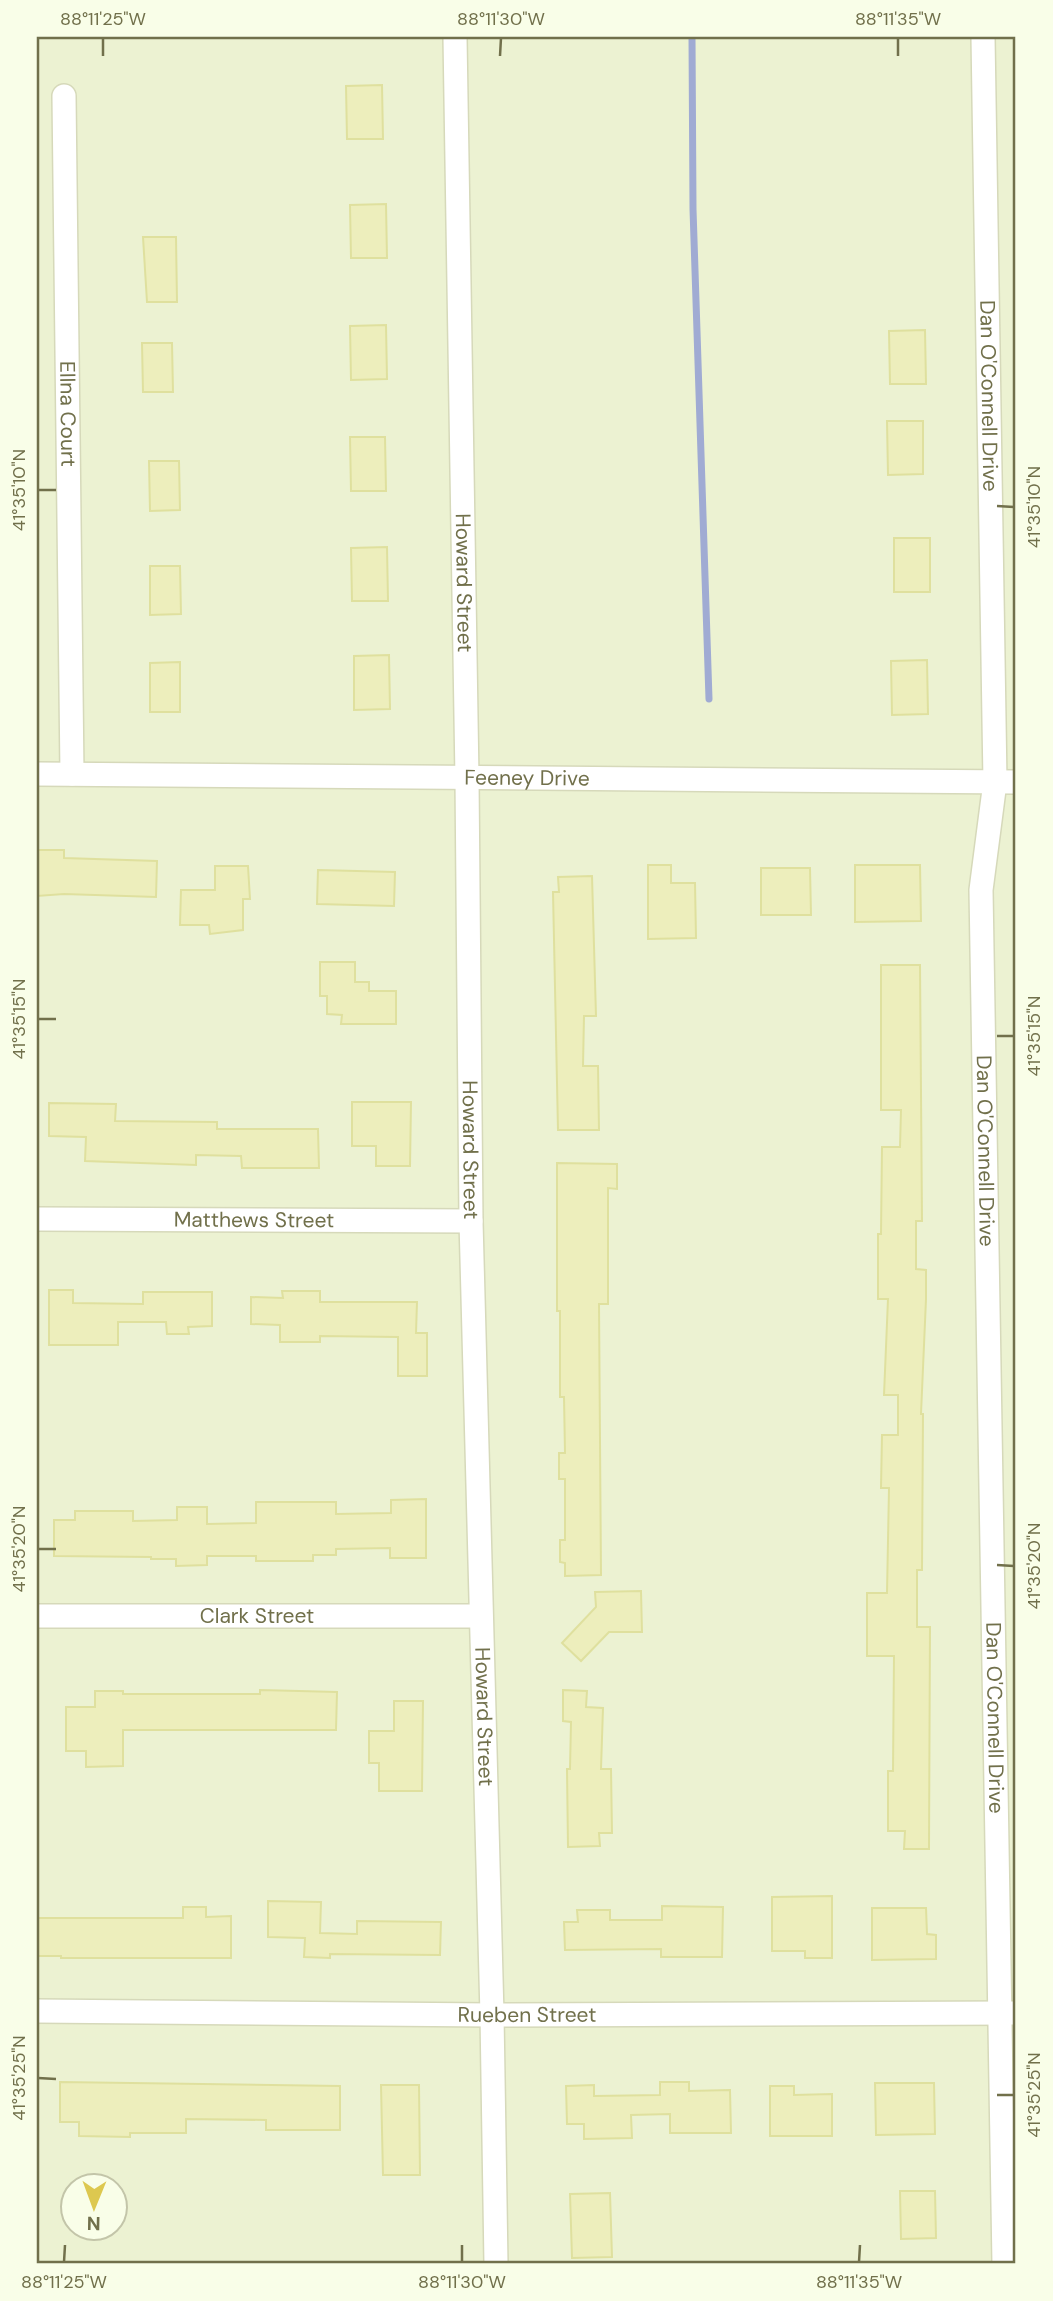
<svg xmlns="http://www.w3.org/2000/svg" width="1053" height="2301" viewBox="0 0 1053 2301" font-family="'DM Sans',sans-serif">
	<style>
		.residential { fill: #ecf2d2; fill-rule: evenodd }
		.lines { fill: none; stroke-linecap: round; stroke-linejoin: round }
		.stream { stroke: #a0abd3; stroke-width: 7 }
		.building { fill: #edeebc; stroke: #dfe09e; stroke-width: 2 }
		.minor-casing { stroke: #d6d9ba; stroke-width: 26 }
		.minor { stroke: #fff; stroke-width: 23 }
		.ticks { fill: none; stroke: #71704b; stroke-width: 2.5 }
		.labels { text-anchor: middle; stroke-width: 7; stroke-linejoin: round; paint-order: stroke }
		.street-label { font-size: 21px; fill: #71704b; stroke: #f9fee8 }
		.neatline { fill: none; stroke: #71704b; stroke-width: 2.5 }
		.ticks-label { font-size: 18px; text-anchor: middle; fill: #71704b }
	</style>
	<rect width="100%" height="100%" fill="#f5fae3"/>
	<path class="residential" d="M37 37H1016V2264H37ZM74 2186H116V2228H74Z"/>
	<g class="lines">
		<path class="stream" d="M692 37 693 209 709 699"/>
	</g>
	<g class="building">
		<path d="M382 85 383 139H347L346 86Z"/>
		<path d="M386 204 387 258H351L350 205Z"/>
		<path d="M143 237H176L177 302H147Z"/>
		<path d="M386 325 387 379 351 380 350 326Z"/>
		<path d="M925 330 926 384H890L889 331Z"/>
		<path d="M142 343H172L173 392H143Z"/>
		<path d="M887 421H923V474L888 475Z"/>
		<path d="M350 437H385L386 491H351Z"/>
		<path d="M149 461H179L180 510 150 511Z"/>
		<rect x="894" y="538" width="36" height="54"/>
		<path d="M387 547 388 601H352L351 548Z"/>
		<path d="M150 566H180L181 614 150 615Z"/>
		<path d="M389 655 390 709 354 710V656Z"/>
		<path d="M927 660 928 714 892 715 891 661Z"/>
		<path d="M180 662V712H150V663Z"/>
		<path d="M37 850H64V858L157 861 156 897 64 894 37 896Z"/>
		<path d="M648 865H671V883H695L696 938 648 939Z"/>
		<path d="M855 865H920L921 921 855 922Z"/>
		<path d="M215 866H248L250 899H243V930L210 934 209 925H180L181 890H215Z"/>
		<path d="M761 868H810L811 915H761Z"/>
		<path d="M318 870 395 872 394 906 317 904Z"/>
		<path d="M592 876 596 1016H584L583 1066H598L599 1130H558L553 892H559L558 877Z"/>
		<path d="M320 962H355V982H369V991H396V1024H341L342 1015 327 1014V996H320Z"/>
		<path d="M881 965H920L922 1221H916V1269L926 1270V1299L921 1414H923L922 1570H917V1627H930L929 1849H904L905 1831H888V1771H893L894 1656H867V1593H887L889 1488H881L882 1435H898V1395H884L888 1299H878V1234H881L882 1147H900L901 1110H881Z"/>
		<path d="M352 1102H411L410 1166H376V1146H352Z"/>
		<path d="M49 1103 116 1104 115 1121 217 1122V1129H318L319 1168H242L241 1156 196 1155V1165L85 1161 86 1137 49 1136Z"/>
		<path d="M557 1163 617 1164V1189L608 1188V1304H599L601 1575 565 1576V1563L560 1562V1540H565V1479H559V1453H565L564 1397H560V1311H557Z"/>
		<path d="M49 1290H73V1303L143 1304V1292H212V1326L188 1327 189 1334H167L166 1322H118V1345H49Z"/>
		<path d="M282 1291H320V1302H417L416 1333H427V1376H398V1337L320 1336V1342H280V1325L251 1324V1297L283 1298Z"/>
		<path d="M426 1499V1558H390V1548L336 1549V1555H313V1561H256V1556H207V1565L176 1566V1559H151V1557L54 1556V1520H75V1511H133V1521L177 1520V1507H207V1524L256 1523V1502H336V1514L391 1513V1500Z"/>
		<path d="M641 1591 642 1632H609L581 1661 562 1643 596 1607 595 1592Z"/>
		<path d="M260 1690 337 1692 336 1730H123V1766L86 1767V1751H66V1707H95V1691H123V1694H260Z"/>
		<path d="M563 1690 587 1691 586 1707 603 1708 601 1769H611L612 1833H599L600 1846 568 1847 567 1769H570L571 1722 563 1721Z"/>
		<path d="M394 1701H423L422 1791H379V1763H369V1731H394Z"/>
		<path d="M832 1896V1958H805V1951H772V1897Z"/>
		<path d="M268 1901 321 1902 320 1933 357 1934V1921L441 1922 440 1955 330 1954V1958L304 1957 305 1938 268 1937Z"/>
		<path d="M662 1906 723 1907 722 1957H661V1949L565 1950 564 1922H578L577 1910H610V1920H662Z"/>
		<path d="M183 1907H206V1917L231 1916V1958H61V1956H37V1918H183Z"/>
		<path d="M872 1908H926L927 1934 936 1935V1959L872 1960Z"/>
		<path d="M60 2082 340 2086V2130H266V2120L186 2119V2133H130V2137L79 2136V2122H60Z"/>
		<path d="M660 2082H689V2091L730 2090 731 2133H670V2114L631 2115 632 2138 584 2139V2124H567L566 2086 594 2085V2096L660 2095Z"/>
		<path d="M875 2083H934L935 2134 876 2135Z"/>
		<path d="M381 2085H419L420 2175H383Z"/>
		<path d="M770 2086H794V2095L832 2094V2136H770Z"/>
		<path d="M900 2191H935L936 2238 901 2239Z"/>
		<path d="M610 2193 612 2257 572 2258 570 2194Z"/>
	</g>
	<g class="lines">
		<g class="minor-casing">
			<g id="minor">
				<path id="s1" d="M455 37 467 779 471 1221 492 2015 496 2264"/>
				<path id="s2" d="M983 37 995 782 981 890 1004 2264"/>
				<path id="s3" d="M64 96 72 774"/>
				<path id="s4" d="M37 774 1016 782"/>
				<path id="s5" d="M37 1219 471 1221"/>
				<path id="s6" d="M37 1616H480"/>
				<path id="s7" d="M37 2011 492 2015 1014 2013"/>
			</g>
		</g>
		<use href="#minor" class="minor"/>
	</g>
	<path class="ticks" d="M103 56V38M500 56 501 38M898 56V38M38 490H56M997 506 1014 507M38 1019H56M997 1036H1014M38 1549H56M997 1565 1014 1566M38 2078 56 2079M997 2095H1014M64 2262 65 2245M462 2262V2245M859 2262 860 2245"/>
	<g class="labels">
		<g class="street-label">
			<text dy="7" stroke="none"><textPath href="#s2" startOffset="359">Dan O'Connell Drive</textPath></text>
			<text dy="7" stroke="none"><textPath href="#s3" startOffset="318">Ellna Court</textPath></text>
			<text dy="7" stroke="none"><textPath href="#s1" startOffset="546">Howard Street</textPath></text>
			<text dy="7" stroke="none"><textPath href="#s4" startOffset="490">Feeney Drive</textPath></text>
			<text dy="7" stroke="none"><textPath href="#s2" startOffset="1115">Dan O'Connell Drive</textPath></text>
			<text dy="7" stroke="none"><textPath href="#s1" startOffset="1113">Howard Street</textPath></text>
			<text dy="7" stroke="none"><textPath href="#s5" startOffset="217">Matthews Street</textPath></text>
			<text dy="7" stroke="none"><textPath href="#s6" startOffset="220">Clark Street</textPath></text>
			<text dy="7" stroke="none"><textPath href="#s1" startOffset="1680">Howard Street</textPath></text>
			<text dy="7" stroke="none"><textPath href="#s2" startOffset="1682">Dan O'Connell Drive</textPath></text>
			<text dy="7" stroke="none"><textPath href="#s7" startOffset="490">Rueben Street</textPath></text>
		</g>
	</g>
	<rect width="1053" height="2301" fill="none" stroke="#f9fee8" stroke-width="77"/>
	<g transform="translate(94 2207) rotate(181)"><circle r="33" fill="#f9fee8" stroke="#c3c5a9" stroke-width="2"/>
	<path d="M0-5L12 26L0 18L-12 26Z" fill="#ddc84f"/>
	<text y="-10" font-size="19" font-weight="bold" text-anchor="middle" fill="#71704b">N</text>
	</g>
	<rect x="38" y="38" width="976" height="2224" class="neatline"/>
	<g class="ticks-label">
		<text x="103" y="25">88°11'25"W</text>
		<text x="501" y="25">88°11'30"W</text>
		<text x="898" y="25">88°11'35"W</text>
		<text transform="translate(19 490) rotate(-90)" y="6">41°35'10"N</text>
		<text transform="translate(1034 507) rotate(-90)" y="6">41°35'10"N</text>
		<text transform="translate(19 1019) rotate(-90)" y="6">41°35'15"N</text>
		<text transform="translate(1034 1036) rotate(-90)" y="6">41°35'15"N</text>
		<text transform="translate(19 1549) rotate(-90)" y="6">41°35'20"N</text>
		<text transform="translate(1034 1566) rotate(-90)" y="6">41°35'20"N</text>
		<text transform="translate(19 2078) rotate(-90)" y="6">41°35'25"N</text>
		<text transform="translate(1034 2095) rotate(-90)" y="6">41°35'25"N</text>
		<text x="64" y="2288">88°11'25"W</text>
		<text x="462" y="2288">88°11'30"W</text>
		<text x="859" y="2288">88°11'35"W</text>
	</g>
</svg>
